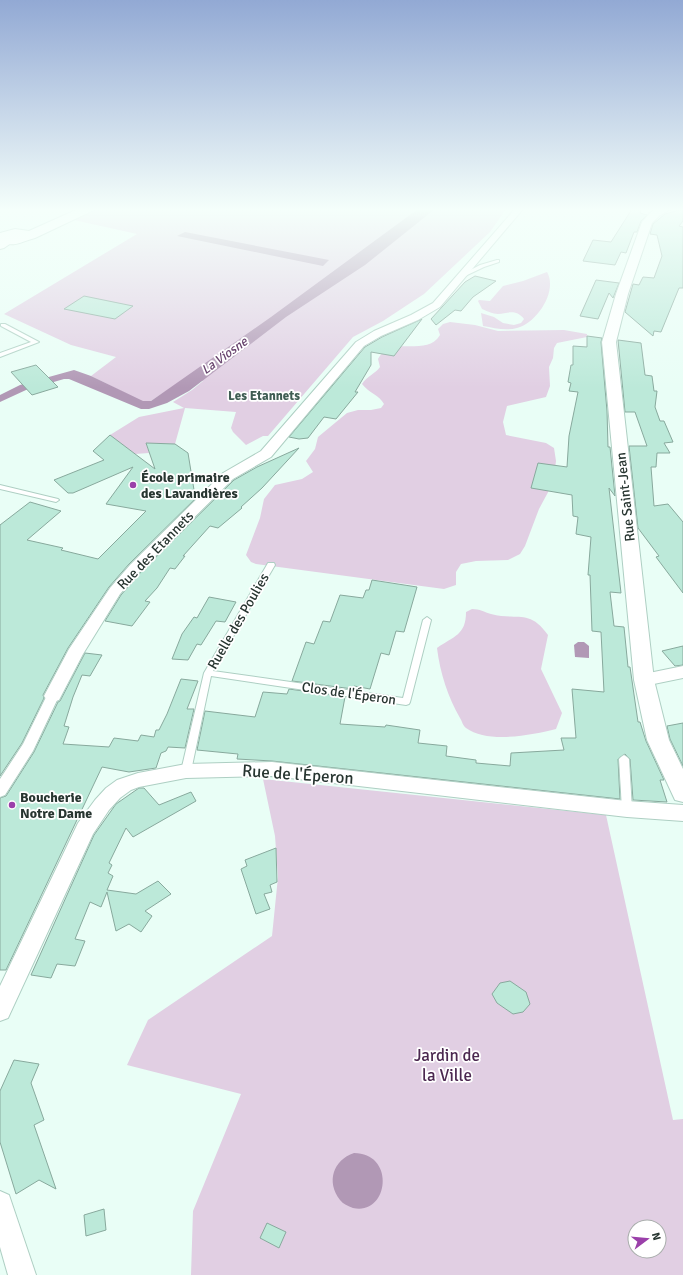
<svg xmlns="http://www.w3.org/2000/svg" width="683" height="1275" viewBox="0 0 683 1275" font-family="Signika,sans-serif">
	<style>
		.green { fill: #e1cfe3; fill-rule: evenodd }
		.water { fill: #b198b5 }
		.building { fill: #bce9d9; stroke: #88a99d }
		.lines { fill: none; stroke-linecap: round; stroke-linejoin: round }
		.service-casing { stroke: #aecfc3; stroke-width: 2 }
		.pedestrian-casing { stroke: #aecfc3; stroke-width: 2 }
		.minor-casing { stroke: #aecfc3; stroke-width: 2 }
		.tertiary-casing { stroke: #aecfc3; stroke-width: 2 }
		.secondary-casing { stroke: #aecfc3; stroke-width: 2 }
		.service { fill: #fff; fill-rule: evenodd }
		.pedestrian { fill: #fff; fill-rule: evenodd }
		.minor { fill: #fff; fill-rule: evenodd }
		.tertiary { fill: #fff; fill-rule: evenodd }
		.secondary { fill: #fff; fill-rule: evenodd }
		.poi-dot { fill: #9b40aa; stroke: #fff; stroke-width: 1.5 }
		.labels { text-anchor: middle; stroke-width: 3.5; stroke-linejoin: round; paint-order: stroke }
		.far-water-label { font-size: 13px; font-style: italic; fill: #67436d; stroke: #fff }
		.far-neighbourhood-label { font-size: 13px; font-weight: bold; fill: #3f5d53; stroke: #fff }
		.poi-label { font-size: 14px; font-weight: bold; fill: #273530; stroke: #fff; text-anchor: start }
		.street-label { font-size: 14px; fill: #273530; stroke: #fff }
		.near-street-label { font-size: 17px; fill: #273530; stroke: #fff }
		.near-park-label { font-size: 17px; fill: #4b2850; stroke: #fff }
	</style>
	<rect width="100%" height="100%" fill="#e9fef6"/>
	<g class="green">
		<path d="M97 209H506L490 232 424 294 383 321 353 337 268 436H263L246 445 233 432 231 428 236 412 185 408 175 444 146 443 149 453 135 454 110 435 139 417 184 408 173 402 192 390 203 381 187 377 151 401 143 402 91 376 116 357 71 345 4 314 137 234 74 220Z"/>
		<path d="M547 272C558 291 537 323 517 328 506 331 494 328 483 326L481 313 494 317 503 323 514 325 521 323 524 319C516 309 508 313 498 314 493 314 487 311 482 309L478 301 479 300 490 301 503 286 523 281Z"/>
		<path d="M450 322 475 325 498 331 564 330 587 334V337L557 343 554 348 553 358 549 367 550 386 546 397 507 406 503 422 506 435 546 443 554 448 556 461 553 483 539 509 525 546 520 554 508 560 476 561 461 564 456 572V585L444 589 256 564 251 562 246 555 260 518 264 499 275 485 302 479 313 472 306 461 315 449 318 437 347 413 358 410H371L381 408 384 404C379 395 369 393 362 384 367 376 375 374 380 367L378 359C392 334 426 358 440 335L438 329 443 324Z"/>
		<path d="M472 609C480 609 484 612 491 614 517 621 529 608 548 635L541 669 562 713 556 729C532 735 488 744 466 728 463 726 462 721 460 718 448 697 440 673 437 648 454 636 466 635 466 612Z"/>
		<path d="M263 779 606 815 673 1120 683 1119V1275H191L193 1211 241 1094 127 1065 148 1020 272 936 278 877 275 836ZM635 1227H659V1251H635Z"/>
	</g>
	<g class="water">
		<path d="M418 209H435L365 265 286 317 189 391 167 403 149 409H141L69 379H64L26 390 0 402V395L20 385 74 370 91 376 143 401H151L271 317Z"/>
		<path d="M185 232 329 260 323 266 177 236Z"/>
		<path d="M578 642H584L589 646V658L575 657 574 645Z"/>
		<path d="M354 1153C396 1153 389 1216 353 1208 348 1206 343 1204 340 1200 326 1182 333 1160 354 1153Z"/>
	</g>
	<g class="building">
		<path d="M632 209H642L640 213 647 215 641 221 637 232H634L626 253 621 252 615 265 583 261 593 240 611 242Z"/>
		<path d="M683 209V221L679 226 683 227V288H679L661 332 654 331 653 336 625 312 633 284 639 285 643 277 654 278 662 256 657 235 650 234 653 224 665 214Z"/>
		<path d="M475 276 496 281 473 297 461 311 455 310 436 325 431 319 465 282Z"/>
		<path d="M596 280 619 283 613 298 609 293 598 319 580 316Z"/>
		<path d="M84 296 133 306 115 319 64 309Z"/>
		<path d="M422 319 394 356 371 352V365L355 392H358L336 419 324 417 308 438 299 439 289 437 365 347 382 337Z"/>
		<path d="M587 336 602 338 601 342 607 411 608 447H610L615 496 609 488 621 593 610 592 614 626 624 627 628 667H630L638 722H640L646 741 664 780H660L667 802 633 800 630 759 625 754 618 759 620 799 272 761 237 759 238 754 197 750 205 711 255 717 263 692 287 694 289 689 345 697 340 724 385 727 386 725 420 730 418 743 447 746 446 756 476 760V763L510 766 511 753 564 750 561 738H576L572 689 604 692 601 632 592 631 590 575H588L591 537 576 534 578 517 573 516 572 495 531 488 538 463 567 467 569 436 578 392 569 391 571 383 568 382 571 365H573V346L587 347Z"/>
		<path d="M618 340 641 343 645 375 652 376 654 391H657L655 407 660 421H664L673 442 664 443 670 453H657L656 467H651L654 506 668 504 683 522V593L656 557 659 556 638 528 629 446H647L635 412H625Z"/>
		<path d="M36 365 58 387 32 395 11 372Z"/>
		<path d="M110 435 155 469 146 443 175 444 188 453 195 496 200 494 129 564 109 587 68 648 43 695 44 698 22 743 0 776V525L30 502 61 511 27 540 63 548 61 550 98 559 146 511 106 504 133 467 73 493H68L54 480 104 460 93 451Z"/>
		<path d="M299 448 262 488 241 507 242 508 218 528 210 526 183 556H185L175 569 170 568 157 588 145 601 150 602 132 626 105 621 121 595 141 572 234 480 257 467Z"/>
		<path d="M372 580 417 587 404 632 396 631 389 655 381 653 370 689 354 686 353 689 292 681 306 642 314 644 323 621 330 622 340 595 363 598 366 590H369Z"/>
		<path d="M209 597 236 602 225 622 216 621 201 645 197 644 188 660 172 659 182 634 194 617 197 618Z"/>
		<path d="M683 646V665L675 666 662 651Z"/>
		<path d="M85 653 102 655 90 676 82 675 73 697 64 726 69 727 63 744 109 747 114 738 138 741 141 735 154 737 156 730H159L167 714 181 679 198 681 187 709H194L185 748 168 747 166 751 161 753 156 768 129 772 102 767 6 970H0V798L6 796 34 752 58 702 60 701Z"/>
		<path d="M683 723V766L670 739 667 726Z"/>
		<path d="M139 788H144L159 805 191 792 196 801 133 837 126 828 109 863 112 865 108 873 113 876 107 890 136 894 158 881 171 894 145 911 152 916 141 932 129 924 116 931 107 892 101 907 90 902 75 939 85 941 75 966 57 964 51 978 31 975 94 835 116 804Z"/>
		<path d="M276 848 277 882 270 885 272 892 264 894 270 909 256 914 241 869 247 866 245 860Z"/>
		<path d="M510 981 526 992 530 1004 523 1012 513 1014 497 1003 492 994 500 983Z"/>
		<path d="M14 1060 39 1064 31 1083 44 1120 34 1125 56 1189 39 1180 16 1194 0 1142V1091Z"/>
		<path d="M104 1209 106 1230 86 1236 84 1215Z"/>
		<path d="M267 1223 286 1232 279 1248 260 1238Z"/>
	</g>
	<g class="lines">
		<g class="service-casing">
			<g id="service">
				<path d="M497 260H499V262L484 267 463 277 459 276 480 265Z"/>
				<path d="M1 324H5L39 342 0 357V353L31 342 1 326Z"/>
				<path d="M0 485 58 499 59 500 56 502 0 489Z"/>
				<path d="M268 563H274L275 565 213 671 403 698 423 620 427 617 431 620 410 702 409 704 406 705 211 676 191 771 189 774 186 775 183 774 181 771 204 673Z"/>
				<path d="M624 755 627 757 629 759 632 809 630 812 627 813 624 812 622 809 619 759 621 757Z"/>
			</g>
		</g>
		<g class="pedestrian-casing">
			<path id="pedestrian" d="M53 691 58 693 59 696 33 751 5 795 0 797V779L23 744 48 693Z"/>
		</g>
		<g class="minor-casing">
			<g id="minor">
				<path d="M515 209H523L440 307 418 320 381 336 364 346 271 457 233 479 140 571 120 594 83 654 59 700 53 702 47 700 44 696 69 649 110 588 130 565 223 473 261 451 356 342 374 331 411 315 433 303Z"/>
				<path d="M683 666V678L644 686 638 684 636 680 638 676 644 674Z"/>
				<path d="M272 762 627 801 683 805V821L627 817 272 776 186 778 139 787 131 790 120 798 109 810 93 834 8 1018 0 1021V986L78 823 95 800 106 788 117 780 138 773 186 764Z"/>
				<path d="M0 1191 9 1195 36 1275H8L0 1247Z"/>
			</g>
		</g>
		<g class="tertiary-casing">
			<g id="tertiary">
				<path d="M657 209H671L659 216 652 223 628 294 616 342 654 680 669 740 683 769V802L675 800 647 740 634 680 602 342 616 294 642 222 651 212Z"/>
				<path d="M8 238 14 241 4 248 0 249V241Z"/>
			</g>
		</g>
		<g class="secondary-casing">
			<path id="secondary" d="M78 209H94L92 211 35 238C22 241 15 248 0 242V233L15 229 29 231Z"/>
		</g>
		<use href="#service" class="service"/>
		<use href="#pedestrian" class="pedestrian"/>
		<use href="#minor" class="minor"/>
		<use href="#tertiary" class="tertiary"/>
		<use href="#secondary" class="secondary"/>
	</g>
	<linearGradient id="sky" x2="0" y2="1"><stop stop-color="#92a9d4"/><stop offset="0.54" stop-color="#f5fffb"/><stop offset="1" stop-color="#f5fffb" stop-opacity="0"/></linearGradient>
	<rect width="683" height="388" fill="url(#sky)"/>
	<g class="poi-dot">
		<circle cx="133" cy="485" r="4"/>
		<circle cx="12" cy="805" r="4"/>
	</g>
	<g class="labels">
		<g class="far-water-label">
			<text transform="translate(224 355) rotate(-36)" y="5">La Viosne</text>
		</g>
		<g class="far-neighbourhood-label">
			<text x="264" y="400">Les Etannets</text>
		</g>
		<g class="poi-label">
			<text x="141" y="482">École primaire<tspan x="141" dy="16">des Lavandières</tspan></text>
			<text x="20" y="802">Boucherie<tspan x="20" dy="16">Notre Dame</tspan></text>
		</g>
		<g class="street-label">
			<text transform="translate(625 497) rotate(-96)" y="5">Rue Saint-Jean</text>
			<text transform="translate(155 550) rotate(-46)" y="5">Rue des Etannets</text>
			<text transform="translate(238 621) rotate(-60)" y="5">Ruelle des Poulies</text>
			<text transform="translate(349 693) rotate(8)" y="5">Clos de l'Éperon</text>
		</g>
		<g class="near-street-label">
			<text transform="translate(298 774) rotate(4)" y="6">Rue de l'Éperon</text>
		</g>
		<g class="near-park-label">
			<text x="447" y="1061">Jardin de<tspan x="447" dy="20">la Ville</tspan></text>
		</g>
	</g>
	<g transform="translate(647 1239) rotate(74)"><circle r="19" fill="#ffffff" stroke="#a9aeac"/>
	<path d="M0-3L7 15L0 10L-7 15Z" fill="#9b40aa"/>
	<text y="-6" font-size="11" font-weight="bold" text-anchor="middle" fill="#273530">N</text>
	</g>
</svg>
